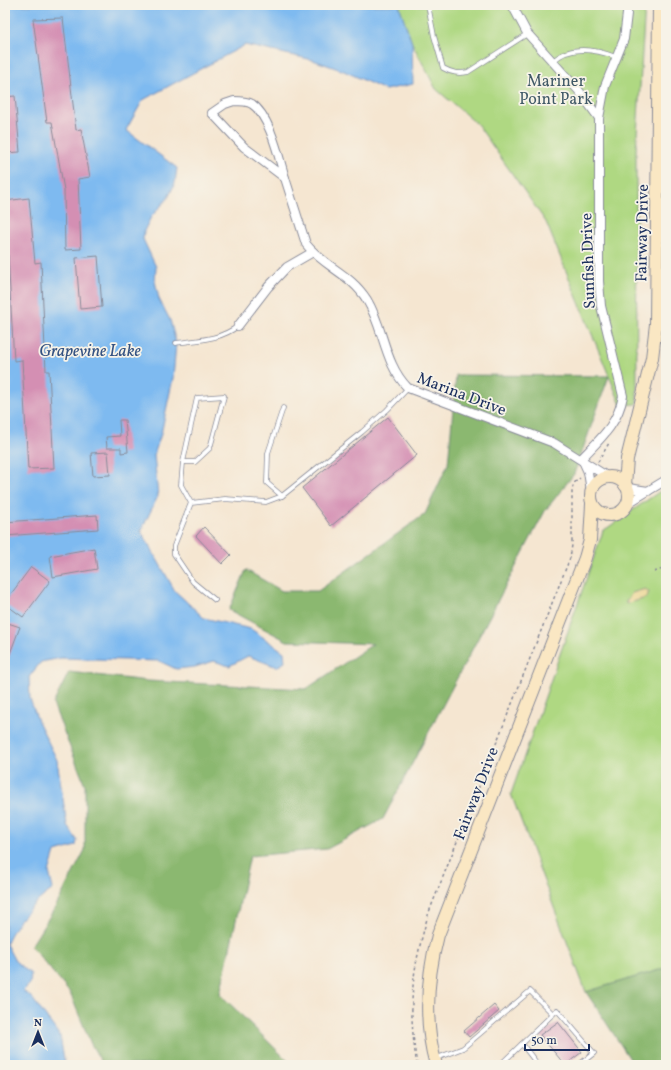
<svg xmlns="http://www.w3.org/2000/svg" width="671" height="1070" viewBox="0 0 671 1070" font-family="Vollkorn,serif">
	<style>
		.green { fill: #afd882; stroke: #658470 }
		.forest { fill: #8bb870; stroke: #537467 }
		.sand { fill: #eeda9e; stroke: #84847e }
		.water { fill: #7ebaf0; stroke: #4c74a7 }
		.building { fill: #d48fb3 }
		.lines { fill: none; stroke-linecap: round; stroke-linejoin: round }
		.lane-casing { stroke: #888a98; stroke-width: 5.5 }
		.street-casing { stroke: #888a98; stroke-width: 10 }
		.secondary-casing { stroke: #888a98; stroke-width: 14 }
		.path { stroke: #888a98; stroke-width: 1.5; stroke-dasharray: 3 3; stroke-linecap: butt }
		.lane { stroke: #fff; stroke-width: 4 }
		.street { stroke: #fff; stroke-width: 8 }
		.secondary { stroke: #fae7c3; stroke-width: 12 }
		.labels { text-anchor: middle; stroke-width: 3.5; stroke-linejoin: round; paint-order: stroke }
		.park-label { font-size: 16px; fill: #405967; stroke: #f7f3e8 }
		.street-label { font-size: 16px; fill: #1b2f5e; stroke: #f7f3e8 }
		.water-label { font-size: 17px; font-style: italic; fill: #345282; stroke: #f7f3e8 }
	</style>
	<rect width="100%" height="100%" fill="#f7f3e8"/>
	<filter id="ink" filterUnits="userSpaceOnUse"><feTurbulence type="fractalNoise" baseFrequency=".025" numOctaves="2"/><feDisplacementMap in="SourceGraphic" scale="8" xChannelSelector="R" yChannelSelector="G"/><feConvolveMatrix kernelMatrix="1 2 1 2 8 2 1 2 1" color-interpolation-filters="sRGB"/></filter>
	<filter id="wash" filterUnits="userSpaceOnUse"><feTurbulence type="fractalNoise" baseFrequency=".012" numOctaves="4" result="noise"/><feDisplacementMap in="SourceGraphic" scale="16" xChannelSelector="R" yChannelSelector="G"/><feGaussianBlur stdDeviation="0.9" result="paint"/><feColorMatrix in="noise" values="0 0 0 0 0 0 0 0 0 0 0 0 0 0 0 0 0 1.4 0 .05"/><feComposite in="paint" operator="in"/></filter>
	<g filter="url(#wash)">
		<rect width="100%" height="100%" fill="#f5e6d1"/>
		<g class="green">
			<path d="M399 5H645L636 151 637 404 621 405 546 222 478 125 436 89 412 43Z"/>
			<path d="M666 487V968L586 992 511 794 603 531Z"/>
		</g>
		<g class="forest">
			<path d="M456 375 609 376 574 474 545 511 383 819 327 849 250 856 220 994 292 1065H103L91 1044 70 993 31 946 56 906 85 850V785L53 704 69 672 148 681 306 689 373 644 287 641 229 610 246 570 282 591H318L425 514 448 464Z"/>
			<path d="M666 968V1065H634L586 992Z"/>
		</g>
		<path class="sand" d="M645 589 649 592 646 598 626 604V601L632 593Z"/>
		<path class="water" d="M5 5H399L412 43 413 84 385 90 344 71 313 60 245 45 143 100 126 130 177 168 175 183 168 198 151 217 144 231 143 239 156 267 155 281 159 299 170 320 176 343 173 378 161 434 154 455 158 496 141 531 175 591 204 618 251 629 284 652 285 662 277 667 248 656 229 666 214 661 195 667 176 669 159 661 61 658 41 662 29 677 30 699 38 721 57 760 67 825 77 840 76 846 55 852 49 872 53 889C32 904 16 921 6 944L15 961 31 974 30 984 23 991 32 998 60 1036 65 1065H5Z"/>
		<g id="blocks">
			<g class="building">
				<path d="M63 18 76 130 81 129 90 177 78 179 81 249 65 250 64 190 52 122H47L33 19Z"/>
				<path d="M15 96 20 152 5 153V97Z"/>
				<path d="M29 198 35 263 41 262 46 371H49L54 468 28 469 22 360 14 361 8 255 5 256V201Z"/>
				<path d="M98 256 102 307 80 309 76 258Z"/>
				<path d="M388 417 417 455 331 526 302 488Z"/>
				<path d="M119 420H125L128 452 121 453V448H107L106 437 120 436Z"/>
				<path d="M108 452 110 475 93 476 91 453Z"/>
				<path d="M97 515 98 529 5 536V522Z"/>
				<path d="M204 527 231 555 222 564 196 536Z"/>
				<path d="M94 548 97 569 53 577 50 556Z"/>
				<path d="M31 567 50 581 23 617 5 604V602Z"/>
				<path d="M5 622 20 627 6 664H5Z"/>
				<path d="M494 1005 499 1011 469 1037 464 1031Z"/>
				<path d="M558 1022 582 1052 565 1065 540 1035Z"/>
			</g>
		</g>
	</g>
	<g filter="url(#ink)">
		<use href="#blocks" fill-opacity="0" stroke="#888a98" stroke-width="1"/>
		<g class="lines">
			<g class="lane-casing">
				<g id="lane">
					<path d="M428 5 434 36 443 68C452 73 458 74 468 72L527 34"/>
					<path d="M552 62C570 44 595 49 616 57"/>
					<path d="M176 343C198 340 220 340 238 326"/>
					<path d="M183 462H195L210 448 224 396 197 398 183 462 181 485 191 503"/>
					<path d="M282 496 267 483 268 453 283 408"/>
					<path d="M215 600 193 582 174 554V546L191 503 225 499 266 502 282 496 362 432 387 410 408 388"/>
					<path d="M522 1044 538 1065"/>
					<path d="M437 1058 463 1048 530 991 553 1014"/>
					<path d="M500 1065 557 1010 594 1053 579 1065"/>
				</g>
			</g>
			<g class="street-casing">
				<g id="street">
					<path d="M512 5 527 33 579 91 599 118"/>
					<path d="M234 101C240 101 247 101 252 104 270 116 279 158 285 178L244 147 212 113 225 104Z"/>
					<path d="M285 178 306 244C324 267 350 273 367 300 384 328 384 364 408 388L554 443 608 477"/>
					<path d="M238 326 268 287 287 267 313 252"/>
					<path d="M581 459C600 439 618 424 623 396L601 306 599 281V118L605 86 624 39 628 5"/>
					<path d="M583 461 588 472 591 491"/>
					<path d="M628 488 648 491"/>
					<path d="M628 503 666 480"/>
				</g>
			</g>
			<g class="secondary-casing">
				<g id="secondary">
					<circle cx="610" cy="496" r="19"/>
					<path d="M625 485 627 459 652 358 656 324 659 5"/>
					<path d="M436 1065C424 1023 427 977 438 935L585 558 590 540 592 504"/>
				</g>
			</g>
			<g class="path">
				<path d="M598 462 609 443"/>
				<path d="M654 572 666 568"/>
				<path d="M417 1065C407 1004 412 970 429 912L570 558 572 545V490L574 483 580 478"/>
			</g>
			<use href="#lane" class="lane"/>
			<use href="#street" class="street"/>
			<use href="#secondary" class="secondary"/>
		</g>
	</g>
	<g class="labels">
		<g class="park-label">
			<text x="556" y="86">Mariner<tspan x="556" dy="18">Point Park</tspan></text>
		</g>
		<g class="street-label">
			<text transform="translate(641 233) rotate(-89)" y="6">Fairway Drive</text>
			<text transform="translate(587 261) rotate(-92)" y="6">Sunfish Drive</text>
			<text transform="translate(462 393) rotate(21)" y="6">Marina Drive</text>
			<text transform="translate(475 793) rotate(-69)" y="6">Fairway Drive</text>
		</g>
		<g class="water-label">
			<text x="90" y="356">Grapevine Lake</text>
		</g>
	</g>
	<rect width="671" height="1070" fill="none" stroke="#f7f3e8" stroke-width="20"/>
	<g transform="translate(38 1032)" stroke="#f7f3e8" stroke-width="3" paint-order="stroke">
	<path d="M0-3L7 15L0 10L-7 15Z" fill="#1b2f5e"/>
	<text y="-6" font-size="11" font-weight="bold" text-anchor="middle" fill="#1b2f5e">N</text>
	</g>
	<path d="M525 1044v6h64v-6" fill="none" stroke="#1b2f5e" stroke-width="2"/>
	<text x="531" y="1044" font-size="12" fill="#1b2f5e" stroke="#f7f3e8" stroke-width="3" paint-order="stroke">50 m</text>
</svg>
